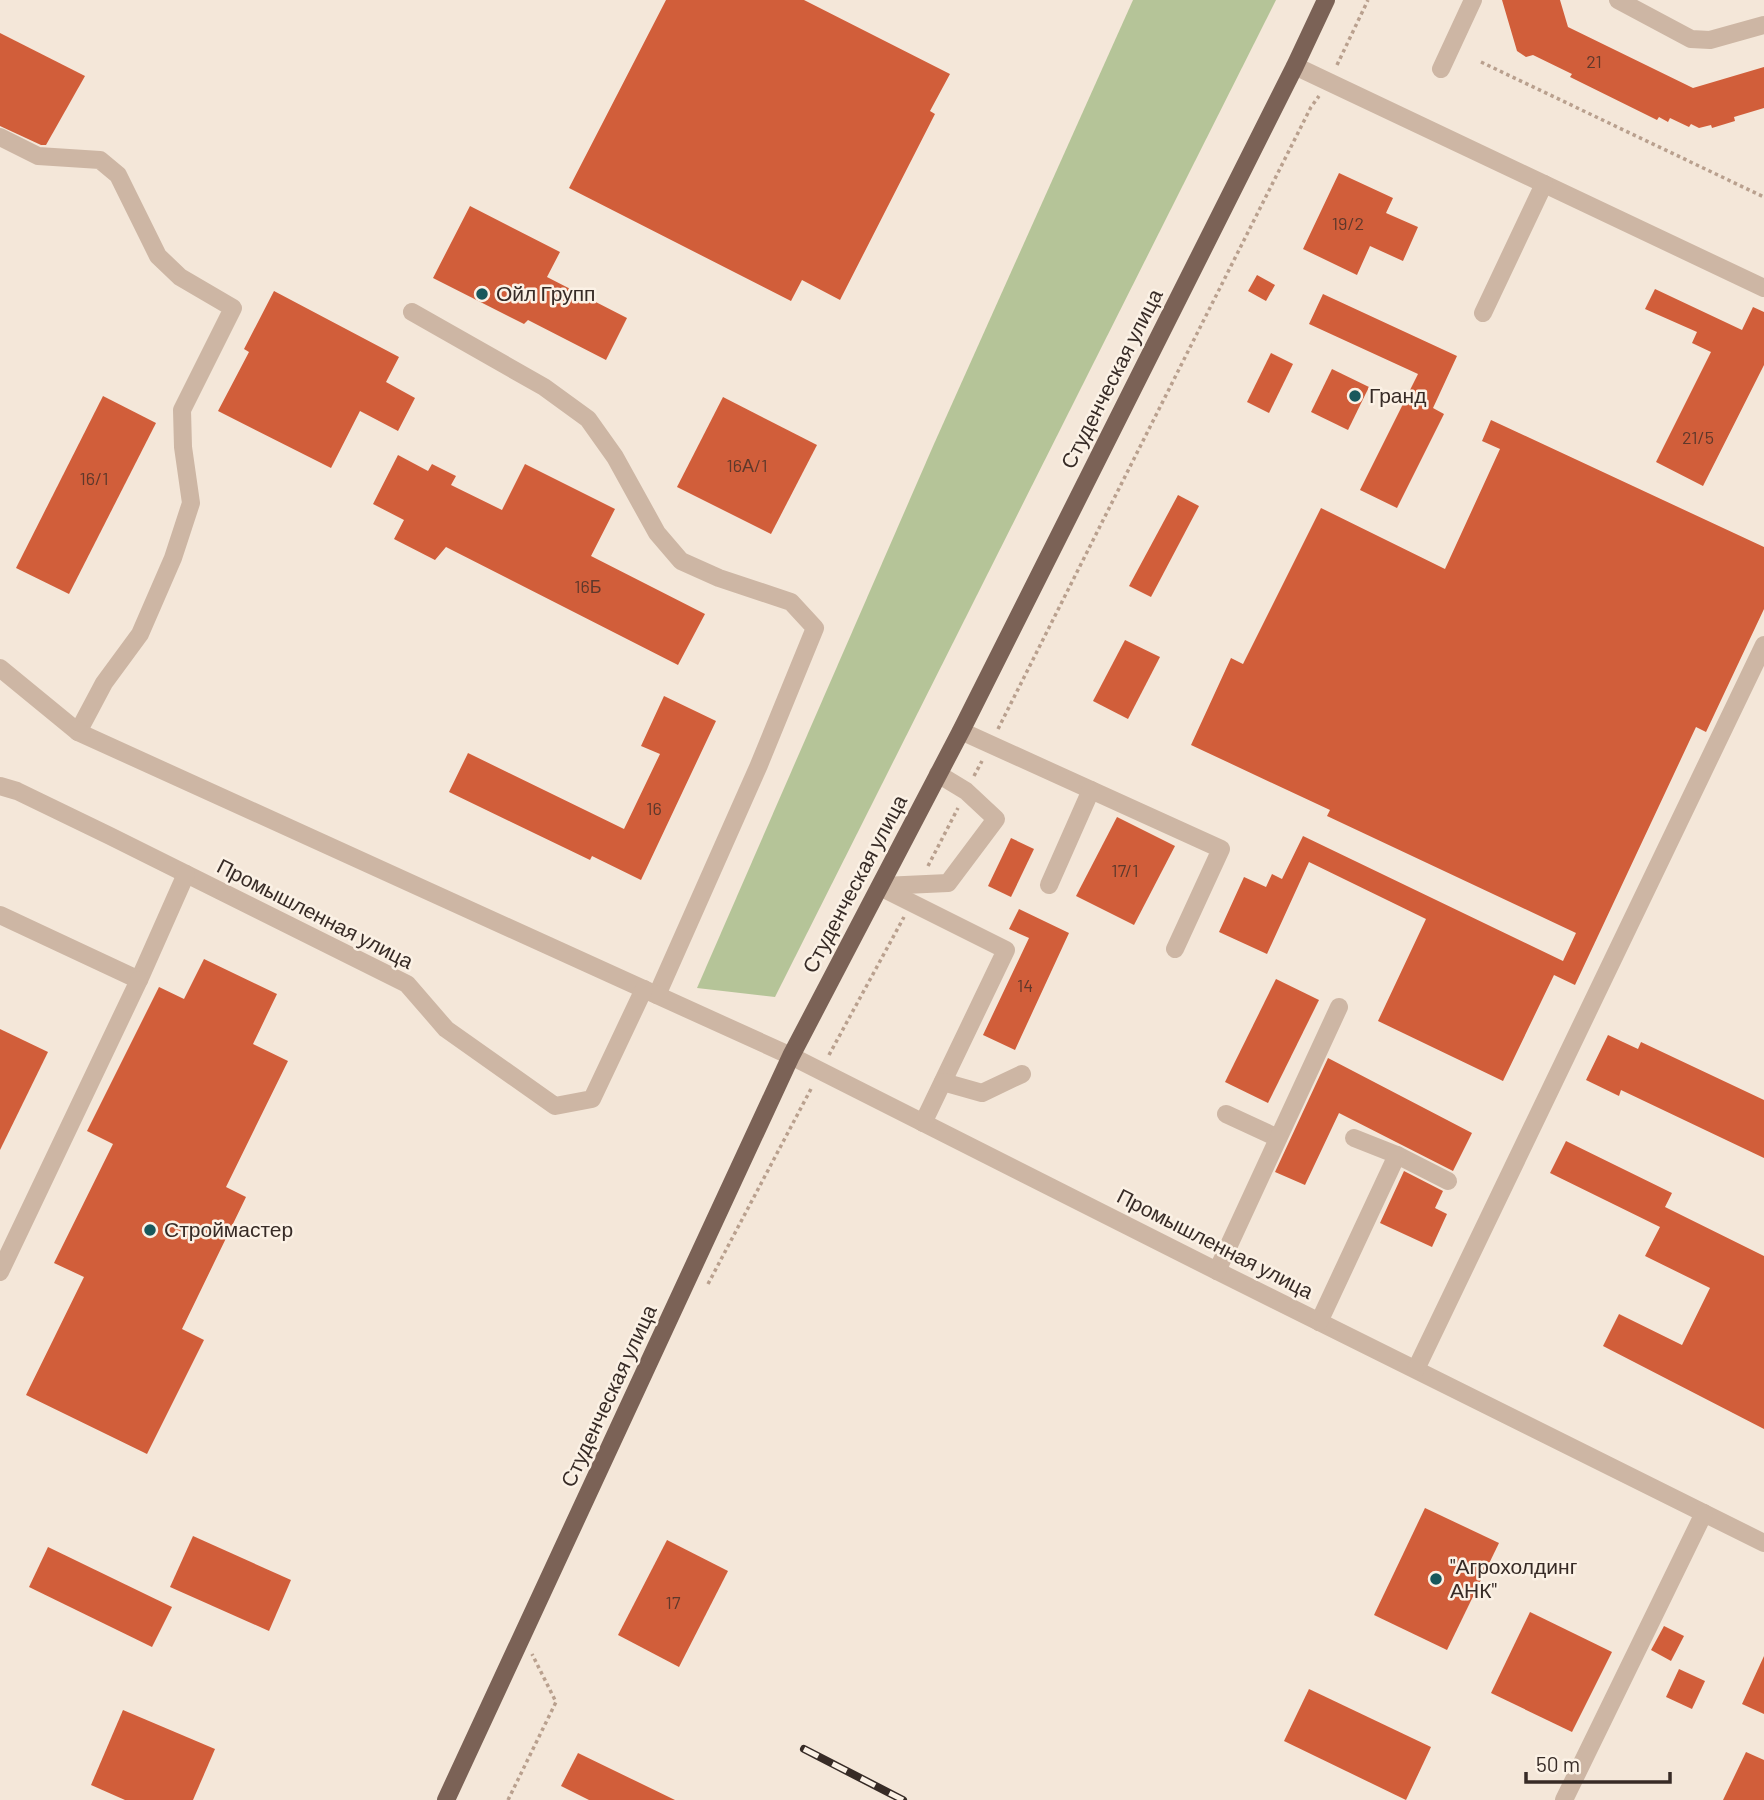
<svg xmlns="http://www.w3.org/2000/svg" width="1764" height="1800" viewBox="0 0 1764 1800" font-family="Barlow,sans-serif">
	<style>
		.green { fill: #b5c498 }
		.building { fill: #d15e3a }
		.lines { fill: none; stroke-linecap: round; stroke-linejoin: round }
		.path { stroke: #b9a08e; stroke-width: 3.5; stroke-dasharray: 3.5 3.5; stroke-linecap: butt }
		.minor { stroke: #cdb6a4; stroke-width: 18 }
		.major { stroke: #7b6256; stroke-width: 18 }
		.rail-casing { stroke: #372b26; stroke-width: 8 }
		.rail { stroke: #fbf1e5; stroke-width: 5; stroke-dasharray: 16; stroke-linecap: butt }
		.poi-dot { fill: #18585c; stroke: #fbf1e5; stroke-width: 2.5 }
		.labels { text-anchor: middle; stroke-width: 5; stroke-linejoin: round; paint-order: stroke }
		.number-label { font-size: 18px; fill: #5e382b }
		.poi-label { font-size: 21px; fill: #372b26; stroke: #fbf1e5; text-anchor: start }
		.street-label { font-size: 21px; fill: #372b26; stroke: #fbf1e5 }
	</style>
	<rect width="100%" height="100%" fill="#f4e7d9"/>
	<path class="green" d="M1133 0H1276L775 997 697 988 934 444Z"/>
	<g class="building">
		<path d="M666 0H804L950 74 930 111 935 114 840 300 802 280 791 301 569 188Z"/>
		<path d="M1502 0H1560L1568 27 1693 88 1764 67V108L1734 117 1735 121 1712 128 1711 125 1699 128 1691 124 1689 127 1670 118 1668 122 1659 117 1657 120 1570 77 1572 74 1533 55 1526 57 1517 51Z"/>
		<path d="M0 33 85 76 46 145H41L0 126Z"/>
		<path d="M1339 173 1393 198 1386 213 1418 227 1403 261 1370 246 1357 275 1303 249Z"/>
		<path d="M470 206 560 252 547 277 627 318 606 360 528 320 524 324 433 278Z"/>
		<path d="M1257 275 1275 285 1266 301 1248 291Z"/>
		<path d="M1655 289 1742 330 1753 307 1764 312V365L1703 486 1656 462 1711 352 1692 343 1697 332 1645 309Z"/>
		<path d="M274 291 399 357 386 382 415 398 398 431 360 411 331 468 218 411 249 352 244 349Z"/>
		<path d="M1323 294 1457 356 1433 408 1444 414 1397 508 1360 490 1418 374 1309 324Z"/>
		<path d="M1271 353 1293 364 1269 413 1247 402Z"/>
		<path d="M1332 369 1369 387 1348 430 1311 412Z"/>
		<path d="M103 396 156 423 69 594 16 568Z"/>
		<path d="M723 397 817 445 771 534 677 487Z"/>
		<path d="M1491 420 1764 547V609L1706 732 1696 727 1575 985 1554 975 1503 1081 1378 1021 1426 919 1309 862 1267 954 1219 932 1244 877 1266 887 1272 874 1282 879 1303 836 1563 961 1576 933 1327 816 1330 810 1191 745 1231 658 1243 664 1321 508 1445 569 1500 449 1482 441Z"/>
		<path d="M398 455 428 471 432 464 456 476 451 485 502 510 525 464 615 509 591 556 705 614 678 665 446 547 435 560 394 539 404 520 373 504Z"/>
		<path d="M1178 495 1199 506 1151 597 1129 586Z"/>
		<path d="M1125 640 1160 657 1128 719 1093 701Z"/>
		<path d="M664 696 716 721 641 880 592 856 590 860 449 792 468 753 624 829 660 754 641 746Z"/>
		<path d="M1117 817 1175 846 1134 925 1076 896Z"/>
		<path d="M1011 838 1034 849 1011 897 988 886Z"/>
		<path d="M1019 909 1069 933 1015 1050 983 1035 1029 938 1009 929Z"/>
		<path d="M204 959 277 994 253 1044 288 1061 226 1187 246 1197 182 1329 204 1340 147 1454 26 1395 84 1277 54 1263 113 1144 87 1131 159 987 184 999Z"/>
		<path d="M1276 979 1319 1000 1268 1103 1225 1082Z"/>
		<path d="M0 1029 48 1052 0 1150Z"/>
		<path d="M1608 1035 1638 1049 1641 1042 1764 1100V1158L1621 1090 1619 1096 1586 1080Z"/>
		<path d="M1328 1058 1472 1133 1453 1171 1339 1113 1305 1185 1275 1172Z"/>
		<path d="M1566 1141 1672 1193 1665 1207 1764 1256V1429L1603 1346 1619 1314 1682 1345 1710 1288 1645 1256 1660 1227 1550 1173Z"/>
		<path d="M1404 1171 1443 1191 1435 1208 1447 1214 1432 1247 1380 1223Z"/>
		<path d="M1425 1508 1499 1543 1447 1650 1374 1615Z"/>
		<path d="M193 1536 291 1580 269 1631 170 1587Z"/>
		<path d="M667 1540 728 1571 679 1667 618 1635Z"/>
		<path d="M48 1547 172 1607 152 1647 29 1587Z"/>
		<path d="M1530 1612 1612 1652 1572 1732 1491 1693Z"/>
		<path d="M1664 1626 1684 1636 1671 1661 1651 1650Z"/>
		<path d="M1764 1656V1714L1742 1704Z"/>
		<path d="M1679 1669 1705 1681 1692 1709 1666 1697Z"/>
		<path d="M1309 1689 1431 1747 1406 1800 1284 1741Z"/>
		<path d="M123 1710 215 1749 193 1800H125L91 1785Z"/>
		<path d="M1746 1752 1764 1760V1800H1723Z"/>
		<path d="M578 1753 675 1800H589L561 1786Z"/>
	</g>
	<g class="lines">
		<g class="path">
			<path d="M1481 62 1764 197"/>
			<path d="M1337 65 1368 0"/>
			<path d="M998 729 1311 107 1319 96"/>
			<path d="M974 776 982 761"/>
			<path d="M928 866 958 808"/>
			<path d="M829 1055 904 917"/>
			<path d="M708 1284 812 1087"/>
			<path d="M508 1800 556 1702 532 1654"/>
		</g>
		<g class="minor">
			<path d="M1618 0 1691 39 1710 40 1764 25"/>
			<path d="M1295 66 1764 288"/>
			<path d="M1441 69 1473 0"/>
			<path d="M0 137 38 156 100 160 118 175 158 256 180 277 233 308 182 410 183 447 191 503 173 558 140 634 104 683 78 732"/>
			<path d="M412 312 544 387 588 419 615 457 657 533 681 561 719 578 791 602 815 628 759 765 657 995"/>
			<path d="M1483 313 1544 184"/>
			<path d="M0 668 78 732 791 1056 1217 1271 1764 1543"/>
			<path d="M961 731 1221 849 1175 949"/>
			<path d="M0 786 17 791 110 836 407 984 446 1029 555 1106 592 1099 644 989"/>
			<path d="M1049 885 1091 790"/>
			<path d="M883 886 948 883 996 819 966 791 938 774"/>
			<path d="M880 887 1006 950 923 1123"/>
			<path d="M0 915 139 980 186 874"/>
			<path d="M943 1082 982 1093 1022 1074"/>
			<path d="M1226 1114 1278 1138"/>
			<path d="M1354 1138 1397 1155 1448 1181"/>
			<path d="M1217 1271 1339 1007"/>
			<path d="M0 1272 139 980"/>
			<path d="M1319 1322 1397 1155"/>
			<path d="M1416 1369 1764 645"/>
			<path d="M1564 1800 1704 1513"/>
		</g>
		<path class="major" d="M446 1800 791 1056 961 731 1295 66 1326 0"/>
		<g class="rail-casing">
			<path id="rail" d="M804 1749 903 1800"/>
		</g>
		<use href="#rail" class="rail"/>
	</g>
	<g class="poi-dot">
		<circle cx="482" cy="294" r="7"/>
		<circle cx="1355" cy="396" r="7"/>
		<circle cx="150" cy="1230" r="7"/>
		<circle cx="1436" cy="1579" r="7"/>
	</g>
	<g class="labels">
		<g class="number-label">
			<text x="1594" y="68">21</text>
			<text x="1348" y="230">19/2</text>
			<text x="1698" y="444">21/5</text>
			<text x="747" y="472">16А/1</text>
			<text x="94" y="485">16/1</text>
			<text x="588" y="593">16Б</text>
			<text x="654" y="815">16</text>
			<text x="1125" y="877">17/1</text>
			<text x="1025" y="992">14</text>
			<text x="673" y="1609">17</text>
		</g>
		<g class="poi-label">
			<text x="496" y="301">Ойл Групп</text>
			<text x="1369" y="403">Гранд</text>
			<text x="164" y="1237">Строймастер</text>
			<text x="1450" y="1574">"Агрохолдинг<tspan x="1450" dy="24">АНК"</tspan></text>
		</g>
		<g class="street-label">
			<text transform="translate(1112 379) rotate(-63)" y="7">Студенческая улица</text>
			<text transform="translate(855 884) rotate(-62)" y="7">Студенческая улица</text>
			<text transform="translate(315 914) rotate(27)" y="7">Промышленная улица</text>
			<text transform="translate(1215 1244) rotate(27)" y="7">Промышленная улица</text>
			<text transform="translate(609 1396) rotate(-65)" y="7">Студенческая улица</text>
		</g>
	</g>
	<path d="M1526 1772v10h144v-10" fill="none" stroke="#372b26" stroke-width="3.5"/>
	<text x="1536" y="1772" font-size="21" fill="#372b26" stroke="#fbf1e5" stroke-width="5" paint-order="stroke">50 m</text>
</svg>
